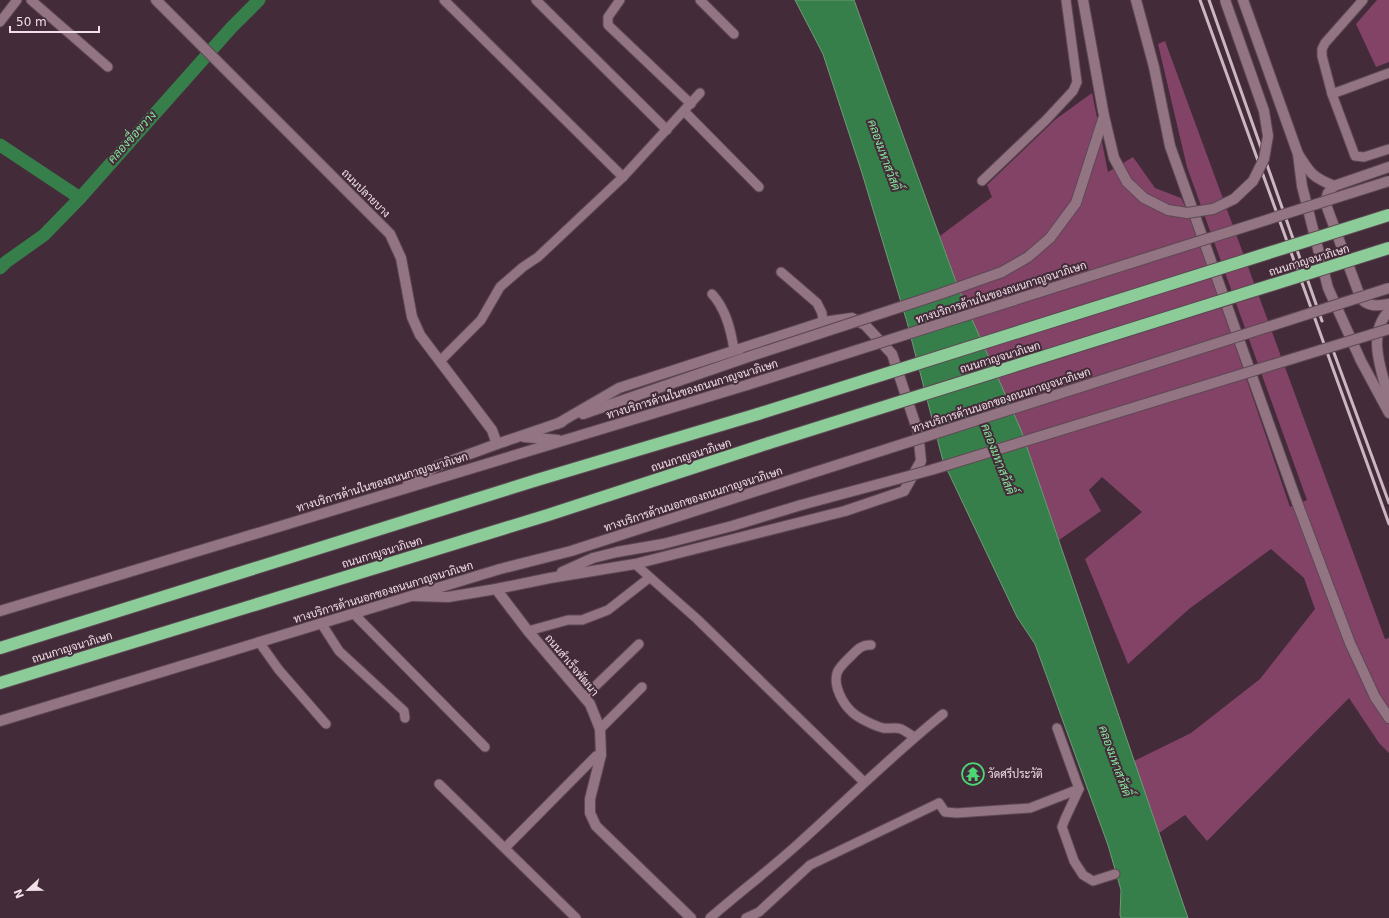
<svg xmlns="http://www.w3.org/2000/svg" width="1389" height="918" viewBox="0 0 1389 918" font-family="'DejaVu Sans',Sarabun,sans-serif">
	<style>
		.green { fill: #824366 }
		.water { fill: #367f4a; stroke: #6e9c79 }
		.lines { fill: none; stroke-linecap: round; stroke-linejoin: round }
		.canal { stroke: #367f4a; stroke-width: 13 }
		.street-casing { stroke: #5e4854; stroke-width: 11 }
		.secondary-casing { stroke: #5e4854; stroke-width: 12 }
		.highway-casing { stroke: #5e4854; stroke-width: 14 }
		.street { stroke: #927483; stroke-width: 9 }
		.secondary { stroke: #927483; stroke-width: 10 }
		.highway { stroke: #8ccc99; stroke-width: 12 }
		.rail { stroke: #cab7c0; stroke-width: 3 }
		.secondary-bridge-casing { stroke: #5e4854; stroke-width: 12; stroke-linecap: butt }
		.highway-bridge-casing { stroke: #5e4854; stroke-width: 14; stroke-linecap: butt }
		.secondary-bridge { stroke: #927483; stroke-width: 10 }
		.highway-bridge { stroke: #8ccc99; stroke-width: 12 }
		.labels { text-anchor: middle; stroke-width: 4; stroke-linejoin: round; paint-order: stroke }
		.street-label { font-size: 11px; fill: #f1e0e8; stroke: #442b39 }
		.poi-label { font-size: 11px; fill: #f1e0e8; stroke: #442b39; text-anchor: start }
		.water-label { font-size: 12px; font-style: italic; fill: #84e69b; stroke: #442b39 }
	</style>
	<rect width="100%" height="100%" fill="#442b39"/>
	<g class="green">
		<path d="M1377 0H1389V62L1376 67 1356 24Z"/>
		<path d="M1165 41 1385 639 1389 638V753L1379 743 1349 698 1207 841 1185 815 1159 833 1134 761 1191 733 1260 679 1315 609 1304 578 1271 549 1189 609 1128 664 1085 559 1142 512 1102 477 1089 490 1101 511 1059 540 1021 430 959 290 940 236 992 197 987 185 1056 119 1092 93 1108 172 1133 157 1155 188 1181 198 1193 222 1290 507 1307 500 1187 167 1158 44Z"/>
	</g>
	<path class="water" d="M795 0H854L959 290 1021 430 1188 918H1121L1120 915 1121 890 1108 845 1035 644 1017 617 943 461 907 322 862 173 823 54Z"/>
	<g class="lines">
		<g class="canal">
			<path d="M0 145 80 198"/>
			<path d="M0 268 6 262 44 235 80 198 231 28 259 0"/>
		</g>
		<g class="street-casing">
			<g id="street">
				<path d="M31 0 108 67"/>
				<path d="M444 0 623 177"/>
				<path d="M536 0 667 130"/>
				<path d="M620 0 608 17V25L691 104"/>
				<path d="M700 0 734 34"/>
				<path d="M1363 0 1325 43 1322 49V56L1332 94 1355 156 1364 157 1389 149"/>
				<path d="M0 22 17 0"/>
				<path d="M1332 94 1389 73"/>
				<path d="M684 111 759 187"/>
				<path d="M982 181 1046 120 1073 91 1077 82 1066 0"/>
				<path d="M781 272 817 303 822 313 823 322"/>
				<path d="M712 294C726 309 731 330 734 350"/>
				<path d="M440 361 481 320 500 287 523 267 538 257 623 177 700 93"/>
				<path d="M635 564 697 619 864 782"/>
				<path d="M354 614 485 747"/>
				<path d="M321 623 339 651 404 711 405 718"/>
				<path d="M528 631 568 620H582L608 610 649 578"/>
				<path d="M259 642 279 670 326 724"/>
				<path d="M871 645C862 644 857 650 851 656 846 661 839 667 837 673 833 686 843 704 852 712 858 718 875 726 883 728 888 729 895 727 901 729 906 731 910 735 915 737"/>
				<path d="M584 697 639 644"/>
				<path d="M1057 728 1079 789 1065 819 1062 827 1074 861 1083 875 1093 881 1115 874"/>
				<path d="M600 729 642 687"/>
				<path d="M439 784 576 918"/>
				<path d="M505 848 596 756 601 755"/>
				<path d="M710 918C739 893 769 870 798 844 846 801 892 755 943 714"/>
				<path d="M746 918 759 912 810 865 939 803 945 812 957 813 1030 808 1079 789"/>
			</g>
		</g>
		<g class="secondary-casing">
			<g id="secondary">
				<path d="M156 0 390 234 401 258 412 317 420 335 492 430 497 444"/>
				<path d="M1083 0 1104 116"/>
				<path d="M1136 0 1154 67 1170 146 1295 497 1350 643 1375 697 1389 718"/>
				<path d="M1243 0 1298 154C1311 174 1312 177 1334 186"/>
				<path d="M1298 154 1302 186 1328 288 1361 361 1389 413"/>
				<path d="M1389 167 1334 186 1328 193 1325 202 1361 299C1370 307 1377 306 1389 304"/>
				<path d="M1389 311C1366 334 1382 372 1389 399"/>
				<path d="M583 414 745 358"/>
				<path d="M524 437 558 440"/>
				<path d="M408 482 437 466 497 444 562 422"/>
				<path d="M562 572 593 558 617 552 663 544 732 526 801 505"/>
				<path d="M496 589 528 631 590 704 600 729 601 755 590 799V813L596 826 691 918"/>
				<path d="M414 596 448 597 496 589 550 578 635 564 845 511 904 491 921 461 918 432 892 354 865 325 852 318 823 322 619 388 557 424"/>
				<path d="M0 611 747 385"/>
				<path d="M0 721 500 569 571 551 781 483"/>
			</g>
		</g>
		<g class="highway-casing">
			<g id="highway">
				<path d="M0 648 537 480 758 414"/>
				<path d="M0 683 548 515 769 443"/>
			</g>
		</g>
		<use href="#street" class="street"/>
		<use href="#secondary" class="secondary"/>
		<use href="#highway" class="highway"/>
		<g class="rail">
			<path d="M1200 0 1389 524"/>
			<path d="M1209 0 1322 321"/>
			<path d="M1334 353 1389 503"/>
		</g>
		<g class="secondary-bridge-casing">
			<g id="secondary-bridge">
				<path d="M1104 116 1114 158 1127 182 1144 198 1168 210 1187 213 1213 209 1234 199 1253 181 1264 159 1268 136 1264 111 1225 0"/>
				<path d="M745 358 940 294 1002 272 1028 257 1050 238 1076 203 1104 116"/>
				<path d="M747 385 1389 181"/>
				<path d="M781 483 1389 288"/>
				<path d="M801 505 931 470 1389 329"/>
			</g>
		</g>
		<g class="highway-bridge-casing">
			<g id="highway-bridge">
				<path d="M758 414 1389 215"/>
				<path d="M769 443 1389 248"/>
			</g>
		</g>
		<use href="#secondary-bridge" class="secondary-bridge"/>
		<use href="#highway-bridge" class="highway-bridge"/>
	</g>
	<defs>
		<g id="temple-ring" transform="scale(1.15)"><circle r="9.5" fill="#442b39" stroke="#4cd676" stroke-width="1.5"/><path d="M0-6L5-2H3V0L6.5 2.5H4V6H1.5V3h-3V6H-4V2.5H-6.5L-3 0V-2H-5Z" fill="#4cd676"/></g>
	</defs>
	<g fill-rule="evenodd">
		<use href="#temple-ring" x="973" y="774"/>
	</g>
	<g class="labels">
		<g class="street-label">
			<text transform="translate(366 193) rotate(45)" y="4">ถนนปลายบาง</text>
			<text transform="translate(1309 260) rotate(-17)" y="4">ถนนกาญจนาภิเษก</text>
			<text transform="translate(1001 292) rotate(-18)" y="4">ทางบริการด้านในของถนนกาญจนาภิเษก</text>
			<text transform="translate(1000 357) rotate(-17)" y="4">ถนนกาญจนาภิเษก</text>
			<text transform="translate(692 389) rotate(-17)" y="4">ทางบริการด้านในของถนนกาญจนาภิเษก</text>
			<text transform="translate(1001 400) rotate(-18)" y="4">ทางบริการด้านนอกของถนนกาญจนาภิเษก</text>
			<text transform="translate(691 455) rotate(-18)" y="4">ถนนกาญจนาภิเษก</text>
			<text transform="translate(382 482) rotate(-17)" y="4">ทางบริการด้านในของถนนกาญจนาภิเษก</text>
			<text transform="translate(693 499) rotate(-18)" y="4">ทางบริการด้านนอกของถนนกาญจนาภิเษก</text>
			<text transform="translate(382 552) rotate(-17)" y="4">ถนนกาญจนาภิเษก</text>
			<text transform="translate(383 592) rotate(-17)" y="4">ทางบริการด้านนอกของถนนกาญจนาภิเษก</text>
			<text transform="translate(72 647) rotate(-17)" y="4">ถนนกาญจนาภิเษก</text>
			<text transform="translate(572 665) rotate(50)" y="4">ถนนสำเร็จพัฒนา</text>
		</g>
		<g class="poi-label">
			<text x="988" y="778">วัดศรีประวัติ</text>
		</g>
		<g class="water-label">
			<text transform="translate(132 137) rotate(-48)" y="4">คลองขื่อขวาง</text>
			<text transform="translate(884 155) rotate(70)" y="4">คลองมหาสวัสดิ์</text>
			<text transform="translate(998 459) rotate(69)" y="4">คลองมหาสวัสดิ์</text>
			<text transform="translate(1115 761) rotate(70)" y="4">คลองมหาสวัสดิ์</text>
		</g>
	</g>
	<g transform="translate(28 890) rotate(248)" stroke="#442b39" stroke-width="3" paint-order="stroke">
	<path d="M0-3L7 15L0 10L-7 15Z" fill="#f1e0e8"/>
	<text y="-6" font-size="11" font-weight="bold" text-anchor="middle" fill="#f1e0e8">N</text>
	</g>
	<path d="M10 26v6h89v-6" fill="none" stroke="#f1e0e8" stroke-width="2"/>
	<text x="16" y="26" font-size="12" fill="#f1e0e8" stroke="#442b39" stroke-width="3" paint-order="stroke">50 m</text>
</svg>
